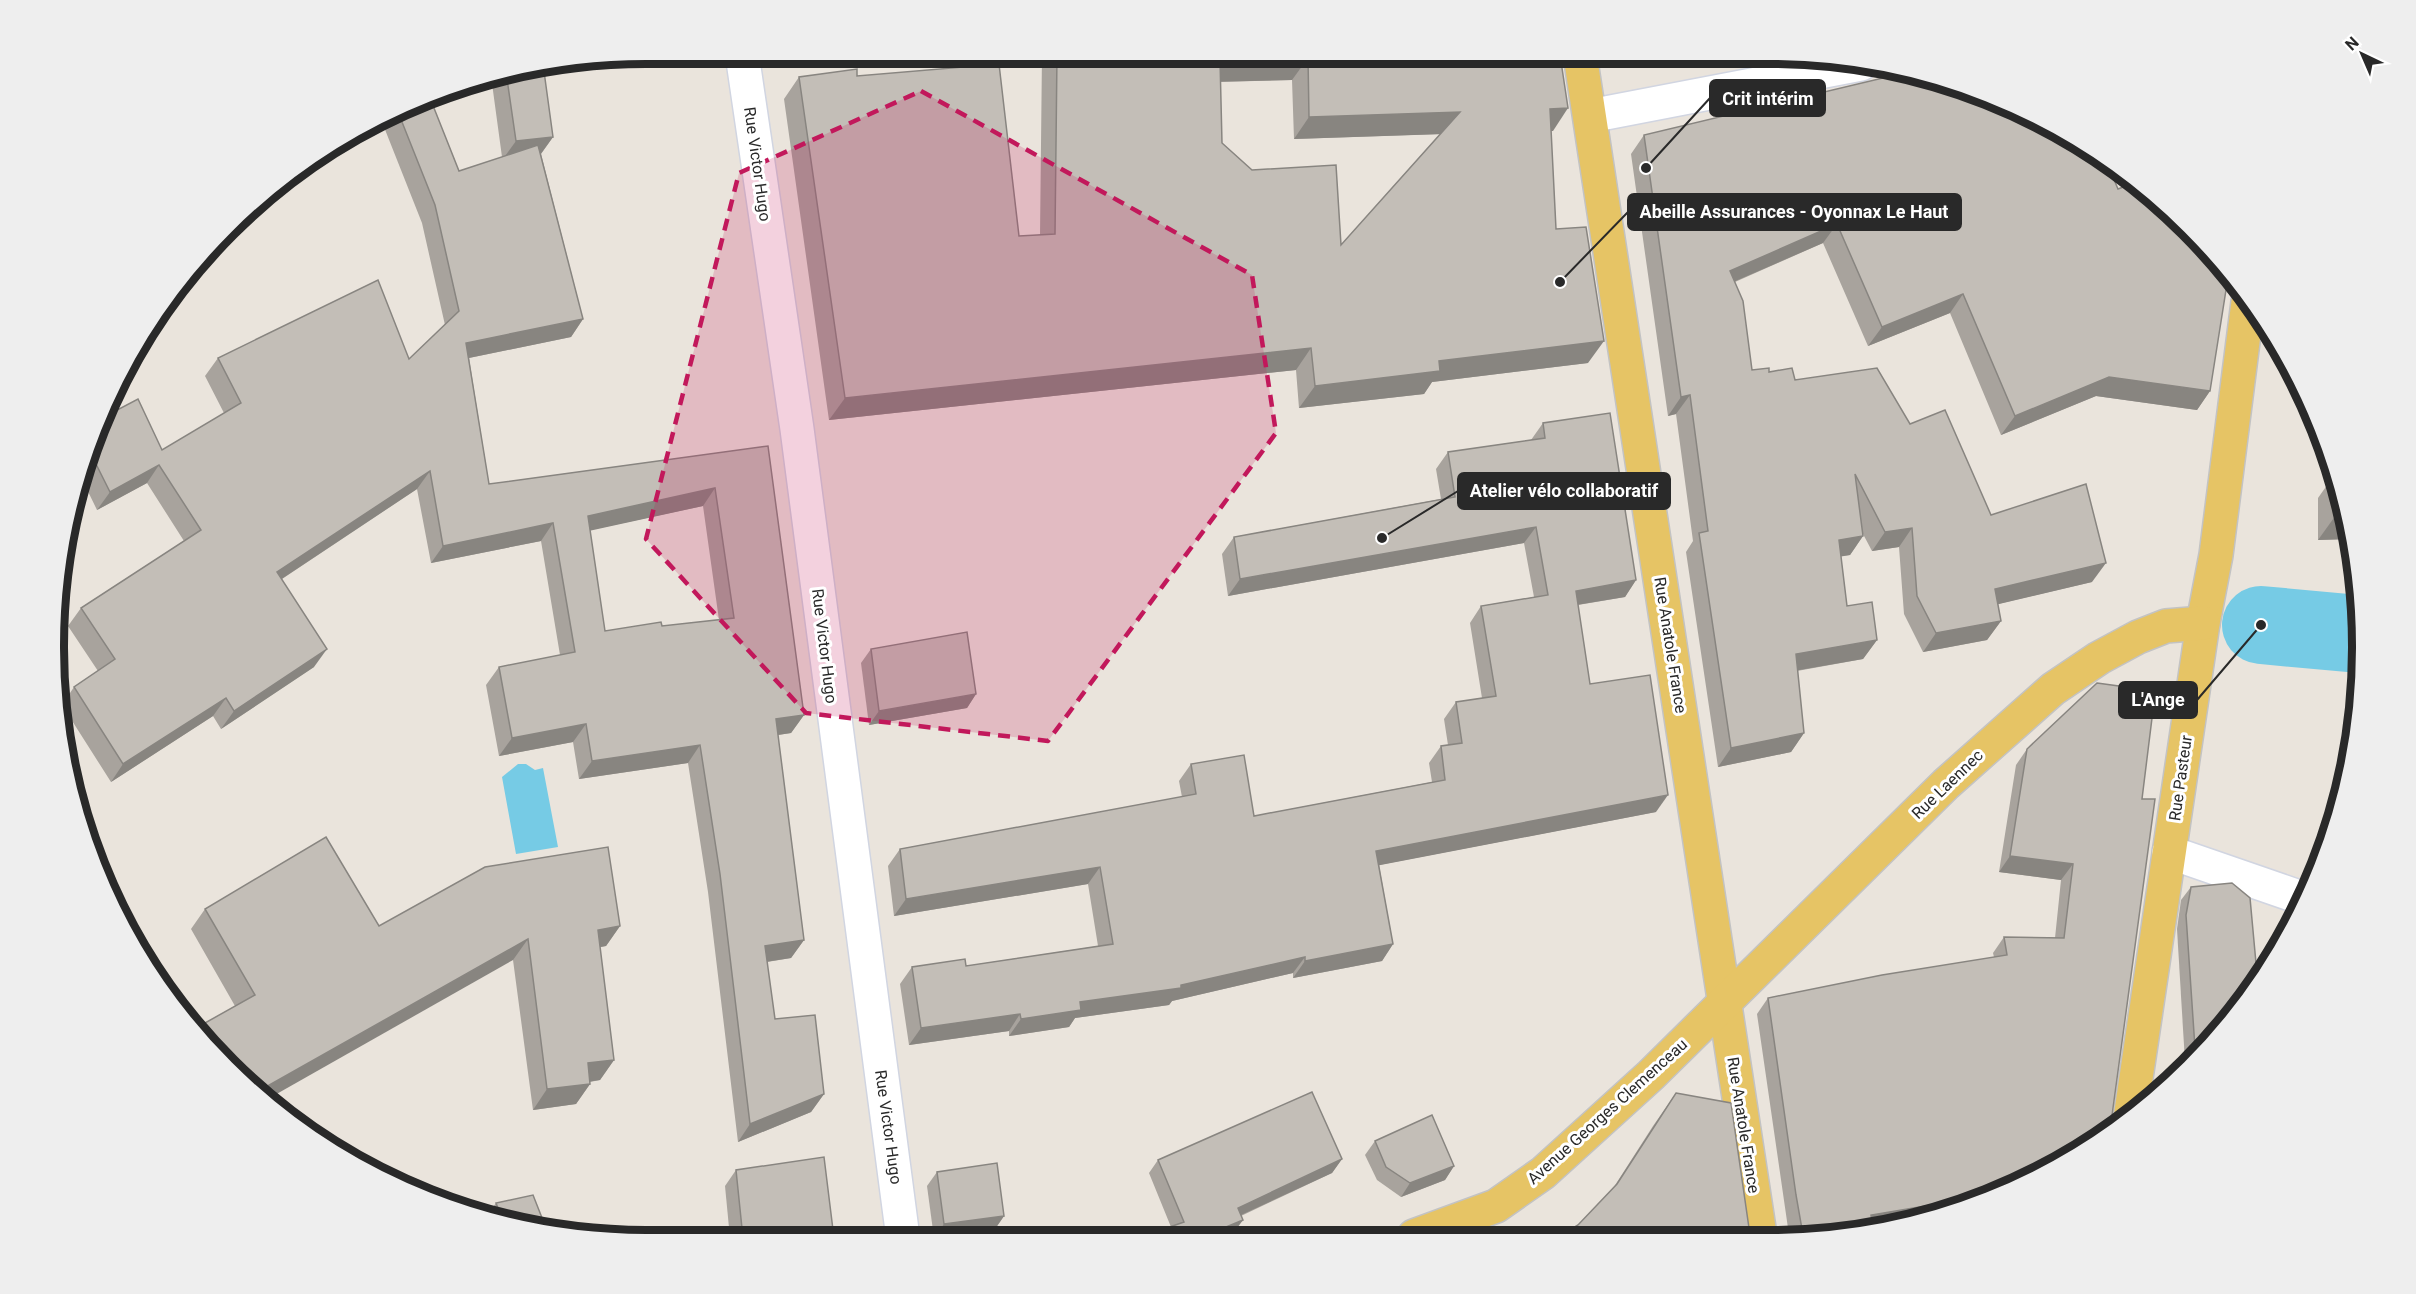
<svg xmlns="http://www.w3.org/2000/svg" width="2416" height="1294" viewBox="0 0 2416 1294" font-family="Roboto,sans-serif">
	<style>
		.water { fill: #76cbe5 }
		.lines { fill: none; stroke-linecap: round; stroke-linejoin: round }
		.river { stroke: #76cbe5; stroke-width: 78 }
		.minor-casing { stroke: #d1d5e1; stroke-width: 36 }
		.major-casing { stroke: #c3c3c3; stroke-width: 36 }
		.minor { stroke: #fff; stroke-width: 33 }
		.major { stroke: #e6c465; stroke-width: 33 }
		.wall { fill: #a8a39d; fill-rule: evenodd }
		.shaded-wall { fill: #888580 }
		.building { fill: #c3beb7; stroke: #888580; stroke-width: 1.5; fill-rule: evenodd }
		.marked { fill: #c2185b; fill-opacity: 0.2; stroke: #c2185b; stroke-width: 4.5; stroke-dasharray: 12 8; stroke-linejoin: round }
		.labels { text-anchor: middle; stroke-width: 6; stroke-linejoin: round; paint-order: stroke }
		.street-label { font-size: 16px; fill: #292929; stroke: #fff }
		.rim { fill: none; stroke: #292929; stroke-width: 8 }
		.leader { fill: none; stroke: #292929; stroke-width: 2 }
		.callout-dot { fill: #292929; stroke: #fff; stroke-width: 2 }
		.callout { fill: #292929; stroke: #292929; stroke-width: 2 }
		.callout-label { font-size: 18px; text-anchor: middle; font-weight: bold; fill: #fff }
	</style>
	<rect width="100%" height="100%" fill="#eae4dc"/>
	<path class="water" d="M518 764H526L535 770 543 768 558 847 516 854 502 777Z"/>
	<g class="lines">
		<path class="river" d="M2261 625 2359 634"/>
		<g class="minor-casing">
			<g id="minor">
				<path d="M742 54 797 429 903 1238"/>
				<path d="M1590 116 1861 64"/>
				<path d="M2169 852 2305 899"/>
			</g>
		</g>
		<g class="major-casing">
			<g id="major">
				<path d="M1580 55 1760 1235"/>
				<path d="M2131 1112 2203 623 2216 555 2248 302"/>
				<path d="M1414 1236 1496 1206 1543 1173 1651 1075 1946 784 2053 689 2099 658 2138 637 2166 626 2203 623"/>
			</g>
		</g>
		<use href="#minor" class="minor"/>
		<use href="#major" class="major"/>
	</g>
	<g class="wall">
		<path d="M1042 54 1560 55 1553 131H1551L1556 229 1588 363 1432 382 1424 394 1299 408 1296 370 829 420 784 99 799 77 857 76 1019 236 1040 235ZM1292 80 1294 139 1440 134 1341 245 1252 170 1222 143 1220 82Z"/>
		<path d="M532 65 553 137 541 154 583 319 571 337 469 358 489 484 768 446 804 715 791 733 778 735 804 940 791 958 767 962 775 1019 824 1094 811 1112 738 1142 708 892 688 763 579 779 573 742 499 756 486 685 499 667 560 655 541 541 431 563 417 489 282 579 314 667 221 729 213 716 111 782 62 705 74 687 98 671 68 626 81 608 184 541 147 483 97 510 80 475 100 419 162 450 224 413 205 376 218 358 409 359 445 325 422 223 382 122 358 130 430 98 459 171 502 157 491 76ZM703 506 719 620 662 626 605 631 590 530Z"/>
		<path d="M1644 135 2118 189 2210 391 2197 410 2096 396 2001 435 1950 313 1868 346 1823 243 1735 282 1752 370 1769 372 1795 380 1910 424 1991 515 2092 582 1998 604 2001 621 1987 640 1923 652 1904 614 1899 547 1872 551 1863 534V536L1850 555 1841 556 1847 606 1877 640 1863 659 1797 671 1804 733 1791 752 1718 767 1686 552 1693 541 1676 414 1668 416 1631 154Z"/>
		<path d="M1543 423 1636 580 1625 597 1578 605 1590 684 1656 812 1379 865 1393 944 1382 961 1293 978V973L1172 1001 1169 1005 1075 1018 1069 1027 1009 1036V1031L909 1045 900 984 912 967 966 966 1098 946 1088 884 894 916 888 866 900 849 1182 797 1179 781 1191 764 1254 816 1432 782 1429 763 1441 746 1448 745 1444 719 1456 702 1482 698 1470 623 1481 606 1534 597 1524 543 1228 596 1222 554 1234 537 1441 499 1436 469 1448 452 1531 440Z"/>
		<path d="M2331 457 2350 539 2318 540V498L2330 481Z"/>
		<path d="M871 649 976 694 967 708 869 725 861 663Z"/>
		<path d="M2027 749 2142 799 2110 1130 1847 1235H1789L1757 1014 1768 998 1994 957 1993 953 2004 937 2055 938 2061 880 1999 872 2016 765Z"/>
		<path d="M2191 887 2215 1038 2186 1063 2185 1062 2177 929 2181 900Z"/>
		<path d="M205 909 379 926H620L606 946 600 947 614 1060 600 1080 590 1082V1084L576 1104 533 1110 513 960 235 1006 191 929Z"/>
		<path d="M2285 933 2267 960 2264 958 2274 944Z"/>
		<path d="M1676 1093 1750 1235 1578 1225 1612 1190 1653 1126Z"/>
		<path d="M1375 1141 1454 1166 1445 1180 1401 1197 1377 1180 1365 1155Z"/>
		<path d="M1342 1159 1332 1173 1241 1216 1243 1220 1233 1233 1224 1237H1141L1171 1227 1149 1173 1158 1160Z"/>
		<path d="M736 1170 834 1238H730L725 1186Z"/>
		<path d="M937 1172 1004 1216 995 1229 934 1238 927 1186Z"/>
		<path d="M496 1203 546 1228 493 1220 486 1217Z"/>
	</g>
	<g class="shaded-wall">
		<path d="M1308 58 1292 80 1204 82 1220 60Z"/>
		<path d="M1568 108 1553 131H1534L1550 109Z"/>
		<path d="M1460 112 1444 134 1294 139 1309 117Z"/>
		<path d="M385 118 382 122 358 130Z"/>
		<path d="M553 137 540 155 503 159 516 141Z"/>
		<path d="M1837 224 1823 243 1717 289 1730 271Z"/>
		<path d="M1963 294 1950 313 1868 346 1882 327Z"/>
		<path d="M583 319 571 337 454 361 466 343Z"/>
		<path d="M1604 341 1588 363 1432 382 1424 394 1299 408 1315 386 1439 361Z"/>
		<path d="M1311 348 1296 370 829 420 845 398Z"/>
		<path d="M2109 377 2210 391 2197 410 2096 396 2001 435 2015 416Z"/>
		<path d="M1690 395 1676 414 1668 416 1681 397Z"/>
		<path d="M159 465 147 483 97 510 110 492Z"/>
		<path d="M430 471 417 489 265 590 277 572Z"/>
		<path d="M715 488 703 506 575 534 588 516Z"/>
		<path d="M2336 515H2344L2350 539 2318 540Z"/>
		<path d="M553 523 541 541 431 563 443 546Z"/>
		<path d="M1536 527 1524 543 1228 596 1240 579Z"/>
		<path d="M1912 528 1899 547 1872 551 1885 532Z"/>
		<path d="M1863 536 1850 555 1826 559 1839 540Z"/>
		<path d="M2106 563 2092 582 1982 608 1995 589Z"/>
		<path d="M1636 580 1625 597 1564 607 1576 591Z"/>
		<path d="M2001 621 1987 640 1923 652 1936 633Z"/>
		<path d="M1877 640 1863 659 1782 673 1796 654Z"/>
		<path d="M327 649 314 667 221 729 234 711Z"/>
		<path d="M976 694 967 708 869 725 879 711Z"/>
		<path d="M226 698 213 716 111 782 123 764Z"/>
		<path d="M804 715 791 733 764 737 776 719Z"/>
		<path d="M586 724 573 742 499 756 512 738Z"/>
		<path d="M1804 733 1791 752 1718 767 1731 748Z"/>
		<path d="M700 745 688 763 579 779 592 761Z"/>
		<path d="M1668 795 1656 812 1365 868 1376 851Z"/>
		<path d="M2010 856 2073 864 2061 880 1999 872Z"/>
		<path d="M1100 867 1088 884 894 916 906 899Z"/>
		<path d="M620 926 606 946 584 950 598 930Z"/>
		<path d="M528 939 513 960 266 1100 257 1092Z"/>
		<path d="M804 940 791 958 753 964 765 946Z"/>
		<path d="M1393 944 1382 961 1293 978 1305 961Z"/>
		<path d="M1305 957 1293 973 1172 1001 1169 1005 1075 1018 1069 1027 1009 1036 1021 1019 1080 1002 1181 985Z"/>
		<path d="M1020 1014 1009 1031 909 1045 921 1028Z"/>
		<path d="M614 1060 600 1080 573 1084 588 1063Z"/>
		<path d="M590 1084 576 1104 533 1110 547 1089Z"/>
		<path d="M824 1094 811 1112 738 1142 750 1124Z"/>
		<path d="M1342 1159 1332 1173 1228 1221 1238 1208Z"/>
		<path d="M1454 1166 1445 1180 1401 1197 1410 1183Z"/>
		<path d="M1996 1195 1867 1230 1871 1215Z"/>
		<path d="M1004 1216 995 1229 934 1238 944 1224Z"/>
		<path d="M1243 1220 1233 1233 1224 1237H1202Z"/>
	</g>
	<g class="building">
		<path d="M1057 54 1560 55 1568 108 1550 109 1556 229 1586 227 1604 341 1439 361 1440 371 1315 386 1311 348 845 398 799 77 857 69V76L999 64 1019 236 1055 234ZM1308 58 1309 117 1460 112 1341 245 1336 165 1252 170 1222 143 1220 60Z"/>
		<path d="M543 64 553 137 516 141 506 72 532 65Z"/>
		<path d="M1908 72 1923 74 2032 115 2107 163 2118 189 2136 182 2215 256 2226 271V290L2210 391 2109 377 2015 416 1963 294 1882 327 1837 224 1730 271 1743 301 1752 370 1769 368V372L1792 368 1795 380 1877 368 1910 424 1945 410 1991 515 2086 484 2106 563 1995 589 2001 621 1936 633 1917 596 1912 528 1885 532 1855 474 1863 536 1839 540 1847 606 1872 602 1877 640 1796 654 1804 733 1731 748 1699 533 1708 531 1690 395 1681 397 1644 135Z"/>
		<path d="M430 98 459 171 538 145 583 319 466 343 489 484 768 446 804 715 776 719 804 940 765 946 775 1019 815 1015 824 1094 750 1124 720 874 700 745 592 761 586 724 512 738 499 667 575 652 553 523 443 546 430 471 277 572 327 649 234 711 226 698 123 764 74 687 115 659 81 608 201 530 159 465 110 492 89 450 100 419 138 399 162 450 241 403 218 358 378 280 409 359 459 311 435 205 398 112ZM715 488 734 618 662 626 661 622 605 631 588 516Z"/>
		<path d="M1610 413 1636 580 1576 591 1590 684 1650 675 1668 795 1376 851 1393 944 1305 961V957L1181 985V988L1080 1002 1081 1010 1021 1019 1020 1014 921 1028 912 967 965 959 966 966 1113 944 1100 867 906 899 900 849 1196 794 1191 764 1244 755 1254 816 1445 780 1441 746 1462 743 1456 702 1496 696 1481 606 1548 595 1536 527 1240 579 1234 537 1455 497 1448 452 1545 438 1543 423Z"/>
		<path d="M2336 479 2344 515H2336Z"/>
		<path d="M967 632 976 694 879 711 871 649Z"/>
		<path d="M2097 683 2148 690 2153 710 2142 799H2155L2110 1130 2099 1140 1997 1194 1871 1215 1873 1228 1847 1235H1803L1796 1195 1768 998 1882 975 2007 955 2004 937 2064 938 2073 864 2010 856 2027 749Z"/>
		<path d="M326 837 379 926 485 867 608 847 620 926 598 930 614 1060 588 1063 590 1084 547 1089 528 939 257 1092 227 1066 196 1028 255 995 205 909Z"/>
		<path d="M2232 883 2250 898 2257 974 2215 1038 2198 1053 2195 1048 2186 915 2191 887Z"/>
		<path d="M2285 933 2276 946 2274 944Z"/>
		<path d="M149 956 174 1000 154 977 144 959Z"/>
		<path d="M1312 1092 1342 1159 1238 1208 1243 1220 1202 1237H1141L1184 1222 1158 1160Z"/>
		<path d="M1676 1093 1731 1103 1750 1235 1560 1236 1578 1225 1617 1184Z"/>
		<path d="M1432 1115 1454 1166 1410 1183 1386 1167 1375 1141Z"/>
		<path d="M824 1157 834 1238H743L736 1170Z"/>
		<path d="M997 1163 1004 1216 944 1224 937 1172Z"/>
		<path d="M533 1195 546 1228 503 1221 496 1203Z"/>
	</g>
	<path class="marked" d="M921 91 1252 275 1276 433 1048 741 806 713 646 539 739 173Z"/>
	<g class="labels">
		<g class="street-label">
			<text transform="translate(758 164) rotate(82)" y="6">Rue Victor Hugo</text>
			<text transform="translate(1671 645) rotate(81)" y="6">Rue Anatole France</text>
			<text transform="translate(825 646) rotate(83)" y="6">Rue Victor Hugo</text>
			<text transform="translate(2180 778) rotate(-82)" y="6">Rue Pasteur</text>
			<text transform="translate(1947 784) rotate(-44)" y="6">Rue Laennec</text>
			<text transform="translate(1607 1111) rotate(-42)" y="6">Avenue Georges Clemenceau</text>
			<text transform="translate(1744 1125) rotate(81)" y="6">Rue Anatole France</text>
			<text transform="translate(889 1127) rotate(82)" y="6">Rue Victor Hugo</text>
		</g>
	</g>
	<path d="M0 0H2416V1294H0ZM646 64H1770A582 582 0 0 1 2352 646V648A582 582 0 0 1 1770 1230H646A582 582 0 0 1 64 648V646A582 582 0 0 1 646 64Z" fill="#eee" fill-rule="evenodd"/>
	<path class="rim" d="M646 64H1770A582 582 0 0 1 2352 646V648A582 582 0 0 1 1770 1230H646A582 582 0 0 1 64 648V646A582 582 0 0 1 646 64Z"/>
	<path class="leader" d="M1646 168L1710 98M1560 282L1628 212M1382 538L1458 491M2261 625L2197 700"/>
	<g class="callout-dot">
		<circle cx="1646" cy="168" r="6"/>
		<circle cx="1560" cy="282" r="6"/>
		<circle cx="1382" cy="538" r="6"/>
		<circle cx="2261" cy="625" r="6"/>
	</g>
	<g class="callout">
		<rect x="1710" y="80" width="115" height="36" rx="6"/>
		<rect x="1628" y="194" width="333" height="36" rx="6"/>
		<rect x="1458" y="473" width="212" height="36" rx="6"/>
		<rect x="2119" y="682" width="78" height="36" rx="6"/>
	</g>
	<g class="callout-label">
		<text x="1768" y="105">Crit intérim</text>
		<text x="1794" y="218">Abeille Assurances - Oyonnax Le Haut</text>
		<text x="1564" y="497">Atelier vélo collaboratif</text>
		<text x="2158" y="706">L'Ange</text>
	</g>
	<g transform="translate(2362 54) rotate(316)" stroke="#ffffff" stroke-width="4.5" paint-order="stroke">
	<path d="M0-4.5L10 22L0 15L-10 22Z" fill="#292929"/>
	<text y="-9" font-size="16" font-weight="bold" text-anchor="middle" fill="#292929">N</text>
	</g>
</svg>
